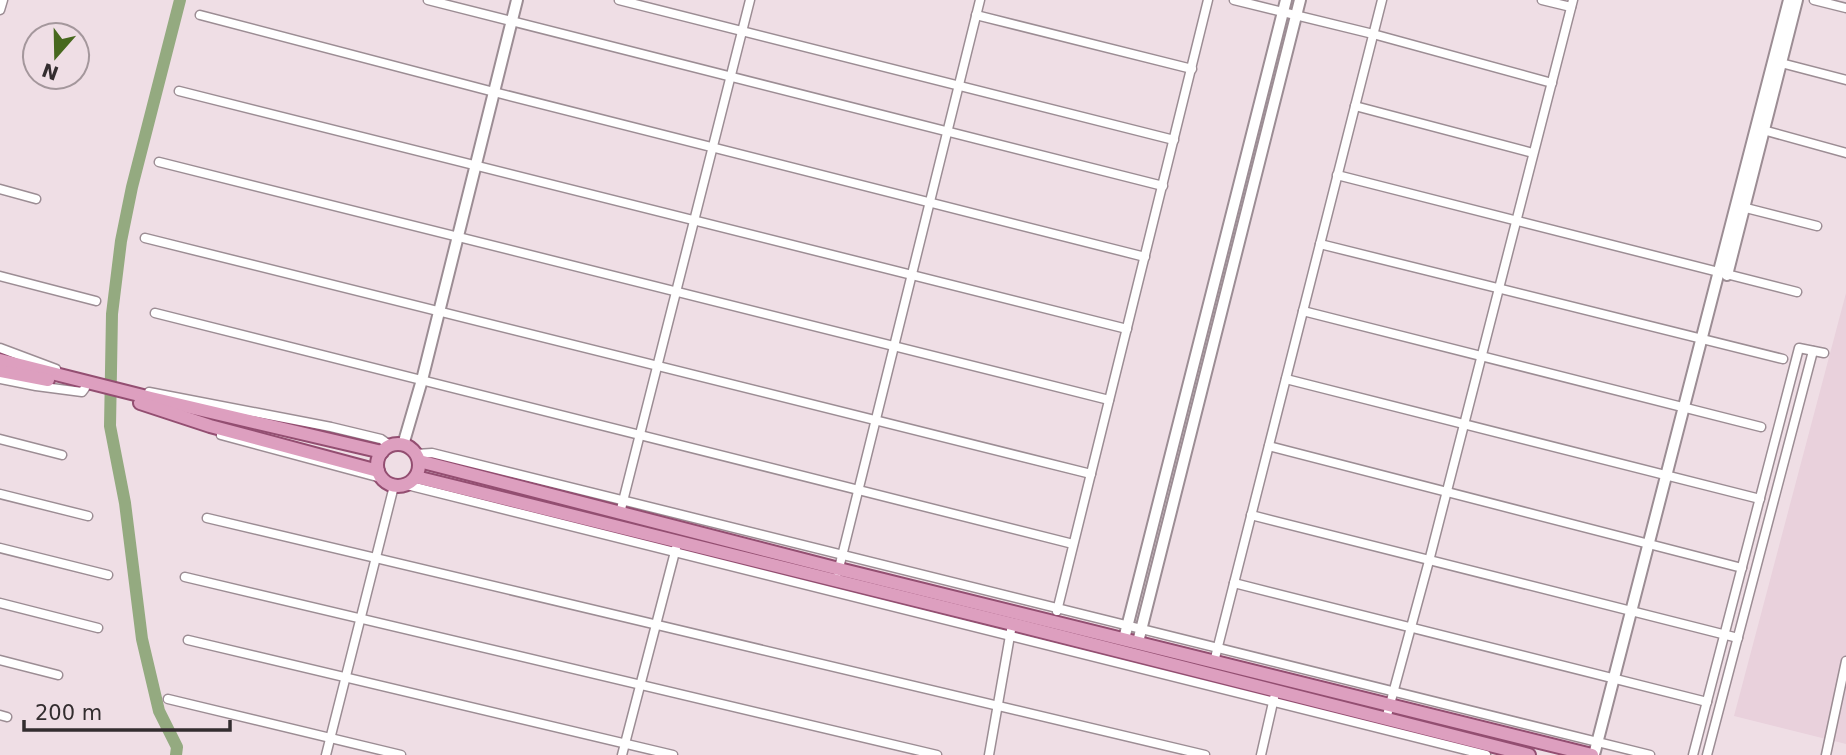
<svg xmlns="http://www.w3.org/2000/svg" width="1846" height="755" viewBox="0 0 1846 755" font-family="'DejaVu Sans',sans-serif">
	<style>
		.built { fill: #e9d1dc }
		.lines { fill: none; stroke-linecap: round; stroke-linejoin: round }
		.river { stroke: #94aa80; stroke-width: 12 }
		.minor-casing { stroke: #9c8d94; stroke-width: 11 }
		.secondary-casing { stroke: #9c8d94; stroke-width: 14 }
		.primary-casing { stroke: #934e71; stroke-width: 16 }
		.minor { stroke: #fff; stroke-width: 8 }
		.secondary { stroke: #fff; stroke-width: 10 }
		.primary { stroke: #dd9fbf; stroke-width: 12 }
	</style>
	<rect width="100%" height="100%" fill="#efdee5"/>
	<path class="built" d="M1846 293V744L1734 716Z"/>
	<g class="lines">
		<path class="river" d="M176 755 177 747 159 711 142 639 125 503 110 426 112 314 121 241 132 187 180 0"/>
		<g class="minor-casing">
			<g id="minor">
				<path d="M428 0 1163 186"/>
				<path d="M619 0 1174 140"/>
				<path d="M1234 0 1373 34 1552 83"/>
				<path d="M1542 0 1571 7"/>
				<path d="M1814 0 1846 8"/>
				<path d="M0 10 3 0"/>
				<path d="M200 15 494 92 1145 257"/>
				<path d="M976 15 1192 69"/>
				<path d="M1781 63 1846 80"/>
				<path d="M179 91 1127 329"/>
				<path d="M1355 106 1533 153"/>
				<path d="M1763 130 1846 153"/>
				<path d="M159 162 1109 400"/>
				<path d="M1337 175 1797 292"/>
				<path d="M0 189 36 199"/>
				<path d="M1742 207 1817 226"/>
				<path d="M145 238 1091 474"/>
				<path d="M1320 244 1783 359"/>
				<path d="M0 276 96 301"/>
				<path d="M1303 311 1761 427"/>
				<path d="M155 313 1073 544"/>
				<path d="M0 348 56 369"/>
				<path d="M0 379 36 386 82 392 85 388"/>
				<path d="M1286 379 1760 499"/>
				<path d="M149 392 331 427 381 439 391 446"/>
				<path d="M221 435 381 478"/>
				<path d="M0 439 62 455"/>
				<path d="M1269 446 1742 568"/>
				<path d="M416 454 432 453 1650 755"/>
				<path d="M407 485 1486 755"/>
				<path d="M0 494 88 516"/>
				<path d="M620 513 750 0"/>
				<path d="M1251 515 1738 638"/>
				<path d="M207 518 1205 755"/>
				<path d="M0 548 108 575"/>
				<path d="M838 572 980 0"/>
				<path d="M185 577 937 755"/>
				<path d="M1234 583 1707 702"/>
				<path d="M0 603 98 628"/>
				<path d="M1057 611 1208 0"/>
				<path d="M188 640 673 755"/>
				<path d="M0 660 58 675"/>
				<path d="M1214 662 1382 0"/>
				<path d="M168 699 401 755"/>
				<path d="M0 715 7 717"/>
				<path d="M1386 719 1429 561 1573 0"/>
				<path d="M326 755 394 486"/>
				<path d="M622 755 676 548"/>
				<path d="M989 755 1011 630"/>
				<path d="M1261 755 1274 698"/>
				<path d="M1693 755 1799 348 1824 353"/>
				<path d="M1707 755 1813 351"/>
				<path d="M1826 755 1846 661"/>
			</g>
		</g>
		<g class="secondary-casing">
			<g id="secondary">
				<path d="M1727 275 1797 0"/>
				<path d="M403 445 422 380 517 0"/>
				<path d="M1124 639 1286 0"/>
				<path d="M1138 642 1300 0"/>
				<path d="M1594 755 1789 0"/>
			</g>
		</g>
		<g class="primary-casing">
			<g id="primary">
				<path d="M0 360 151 398 382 452"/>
				<path d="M0 371 48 380"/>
				<path d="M140 403 210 426 378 471"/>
				<circle cx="398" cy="465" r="21"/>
				<path d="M419 461 839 569 1592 755"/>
				<path d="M416 477 1012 624 1529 755"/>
			</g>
		</g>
		<use href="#minor" class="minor"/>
		<use href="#secondary" class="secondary"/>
		<use href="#primary" class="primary"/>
	</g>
	<g transform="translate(56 56) rotate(200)"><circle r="33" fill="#efdee5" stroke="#a4979c" stroke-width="2"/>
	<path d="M0-5L12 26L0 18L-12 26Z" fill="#47681e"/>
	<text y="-10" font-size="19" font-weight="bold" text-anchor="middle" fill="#332d2f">N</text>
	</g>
	<path d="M24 720v10h206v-10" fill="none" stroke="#332d2f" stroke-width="3.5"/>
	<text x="35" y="720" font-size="21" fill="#332d2f" stroke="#efdee5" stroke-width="5" paint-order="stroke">200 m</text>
</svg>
